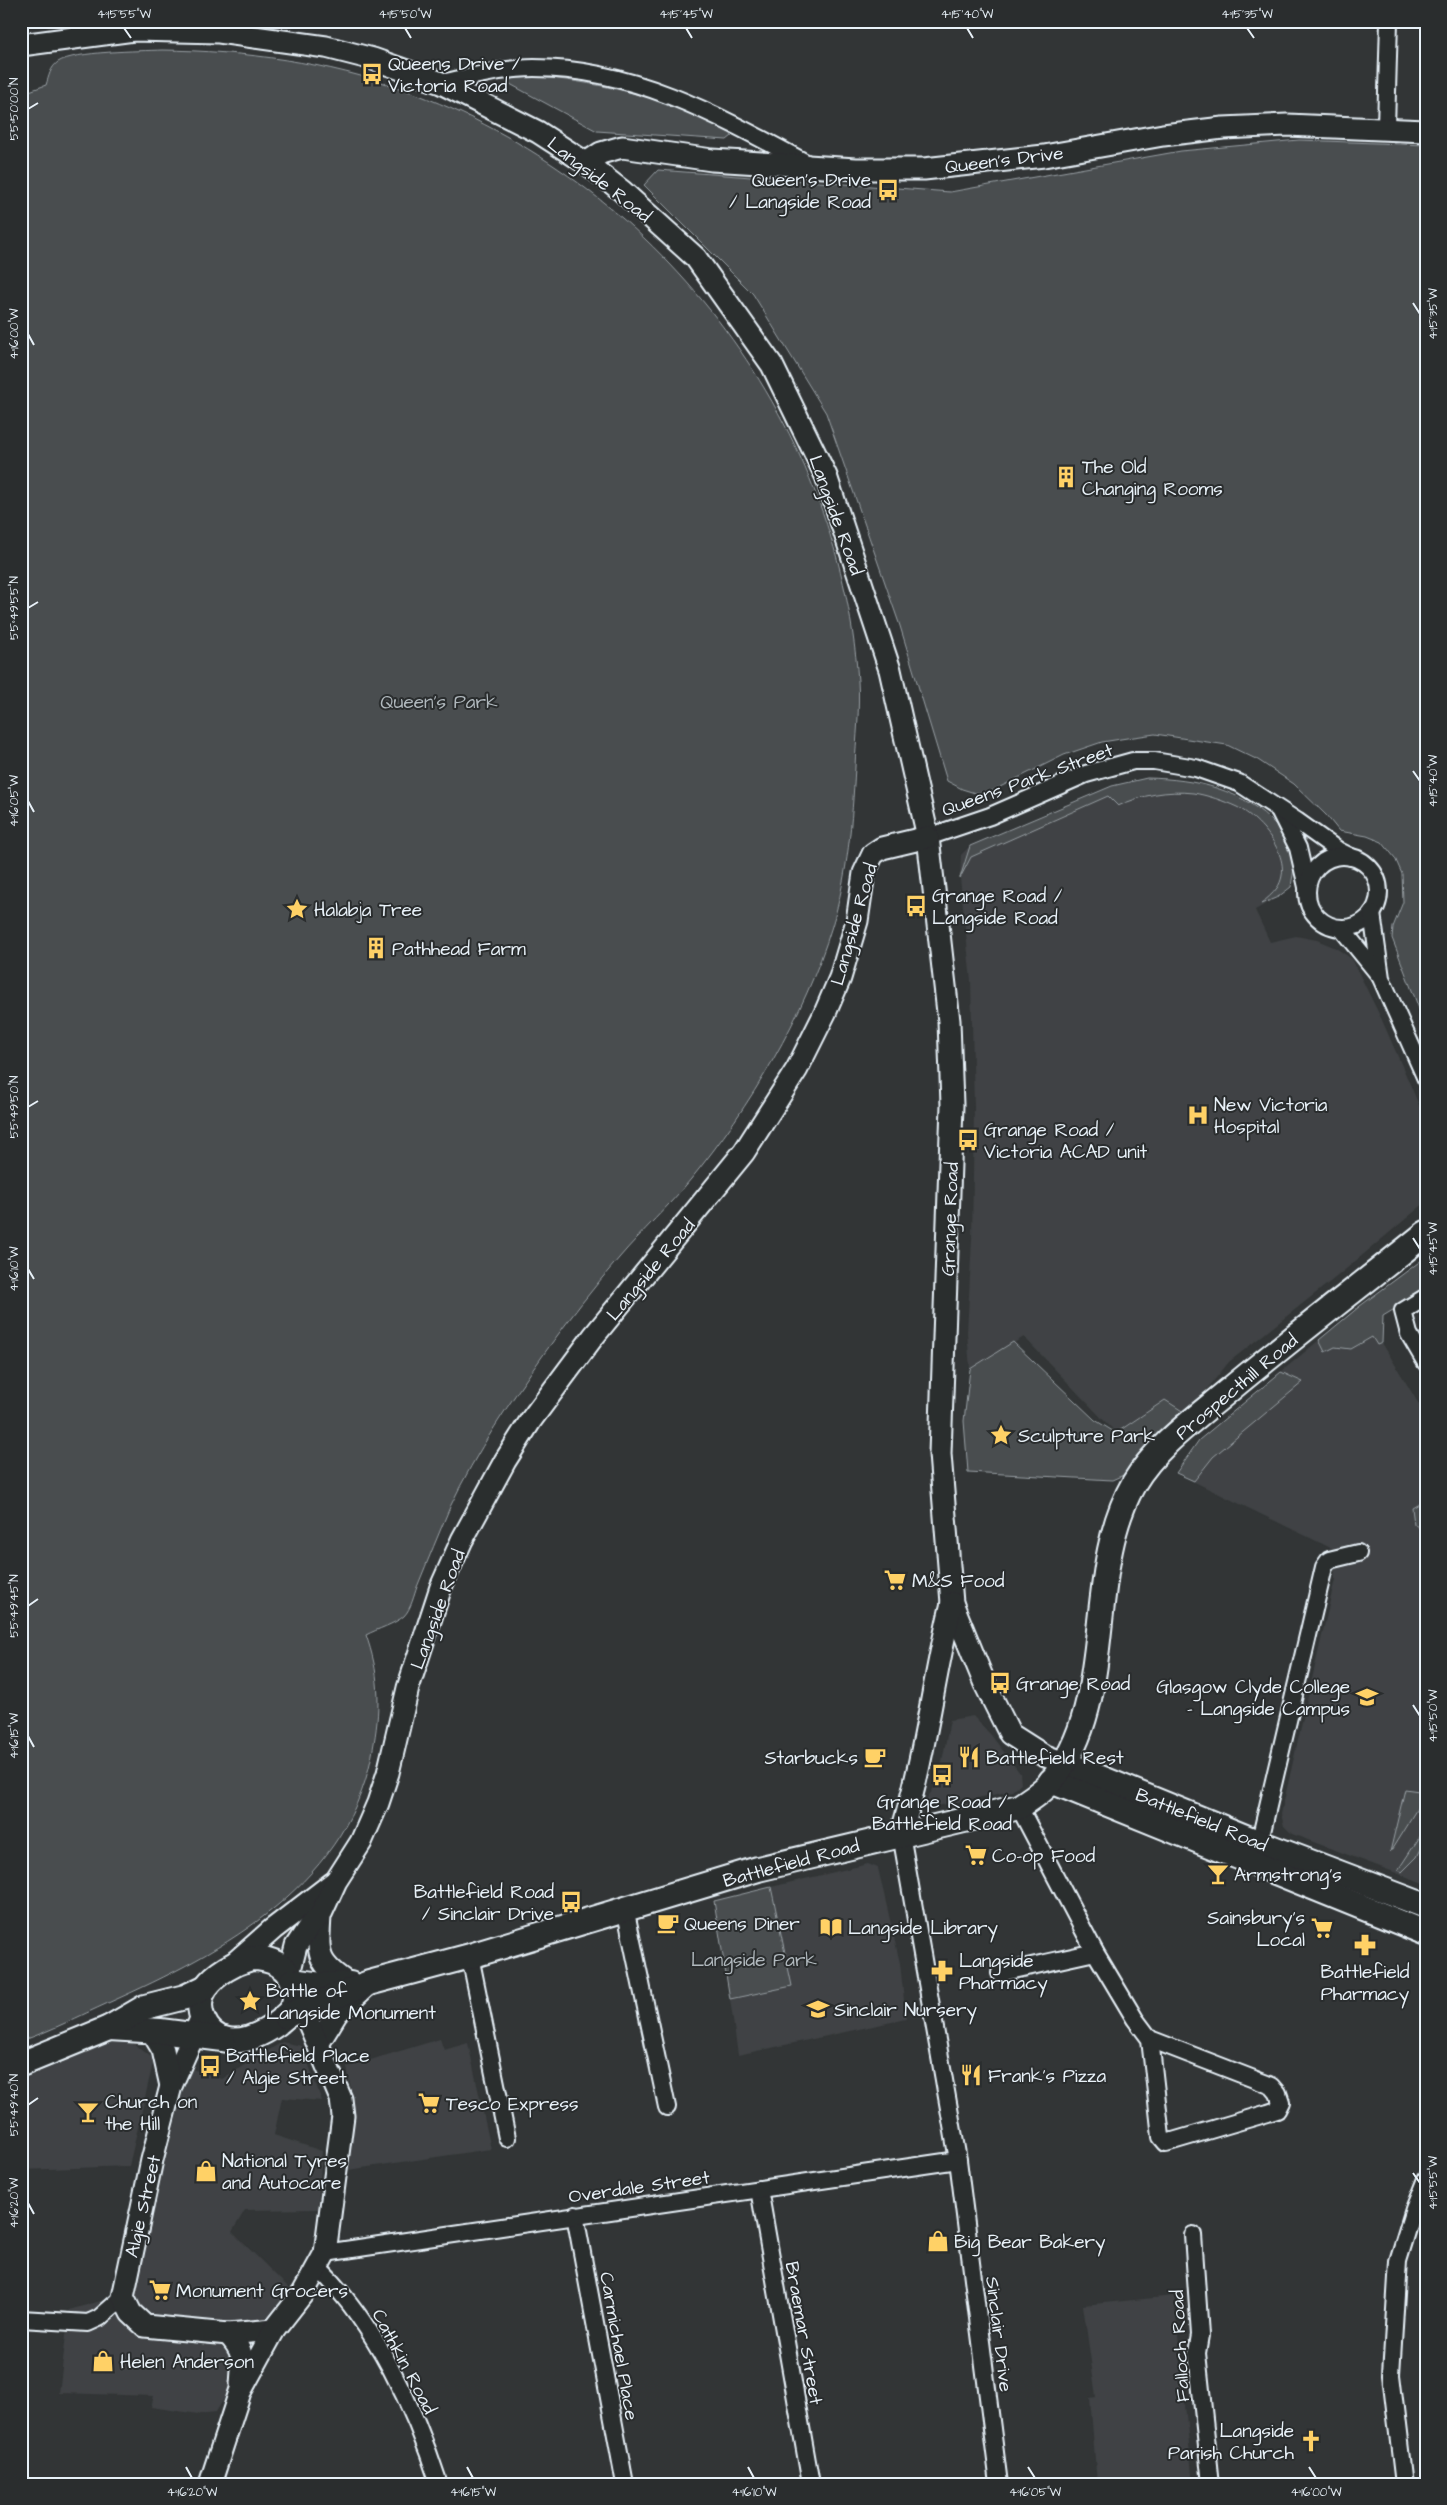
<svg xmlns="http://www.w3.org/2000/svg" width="1447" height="2505" viewBox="0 0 1447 2505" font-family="'Architects Daughter',sans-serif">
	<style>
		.built { fill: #3f4244 }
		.green { fill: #494d4f; stroke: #989fa4 }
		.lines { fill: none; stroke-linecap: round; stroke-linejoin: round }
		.minor-casing { stroke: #e8f1f8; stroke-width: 20 }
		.tertiary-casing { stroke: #e8f1f8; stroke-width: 25 }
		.secondary-casing { stroke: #e8f1f8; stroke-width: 28 }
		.minor { stroke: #2a2d2e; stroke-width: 16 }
		.tertiary { stroke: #2a2d2e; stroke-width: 21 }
		.secondary { stroke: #2a2d2e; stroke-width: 24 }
		.ticks { fill: none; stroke: #e8f1f8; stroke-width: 2 }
		.labels { text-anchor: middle; stroke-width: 4; stroke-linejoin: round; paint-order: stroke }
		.poi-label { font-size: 19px; fill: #e8f1f8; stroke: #2a2d2e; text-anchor: start }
		.street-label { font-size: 19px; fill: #e8f1f8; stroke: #2a2d2e }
		.park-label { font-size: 19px; fill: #b0b8bd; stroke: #2a2d2e }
		.neatline { fill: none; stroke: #e8f1f8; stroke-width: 2 }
		.ticks-label { font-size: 12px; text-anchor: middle; fill: #e8f1f8 }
	</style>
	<rect width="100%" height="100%" fill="#323536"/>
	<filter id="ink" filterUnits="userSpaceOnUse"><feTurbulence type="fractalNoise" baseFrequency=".02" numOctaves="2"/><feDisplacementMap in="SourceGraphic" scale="10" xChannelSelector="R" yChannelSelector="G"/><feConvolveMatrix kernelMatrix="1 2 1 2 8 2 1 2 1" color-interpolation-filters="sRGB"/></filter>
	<g filter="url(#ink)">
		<g class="built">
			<path d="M1124 785 1196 786 1260 818 1287 862 1278 897 1255 910 1270 942 1296 936 1317 940 1336 948 1352 959 1382 1020 1426 1121V1202L1340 1274 1229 1362 1187 1414 1165 1400 1116 1433 1024 1337 970 1369 967 1332 972 1239 974 1108 971 981 960 878 961 855 970 846 1085 797Z"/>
			<path d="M1360 1306 1426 1416V1884L1292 1834 1284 1826 1281 1814 1335 1579 1333 1549 1176 1473 1199 1440Z"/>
			<path d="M973 1716 991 1735 1020 1773 1021 1784 1012 1791 927 1808 925 1801 938 1782 950 1720Z"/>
			<path d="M868 1864 878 1868 900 1963 906 2019 738 2055 730 1999 791 1986 771 1887Z"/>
			<path d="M118 2039 129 2040 154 2059 129 2166 21 2170V2080Z"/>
			<path d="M440 2039 444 2050 468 2043 491 2149 348 2170 355 2113 347 2067Z"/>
			<path d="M282 2042 302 2046 322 2101 282 2098 274 2135 322 2151 318 2209 245 2210 232 2232 290 2289 216 2412 198 2414 151 2407 154 2396 59 2393 69 2310 111 2298 128 2230 146 2233 189 2068 222 2079Z"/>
			<path d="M1174 2296 1193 2484H1097L1090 2398 1096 2397 1083 2305Z"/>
		</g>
		<g class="green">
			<path d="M162 50C245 51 327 62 405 90 654 179 839 417 858 681 860 709 856 738 855 767 852 821 848 874 832 926 805 1015 750 1107 691 1179 669 1206 642 1231 619 1258 593 1288 569 1319 546 1351 511 1400 476 1452 450 1507 439 1533 428 1560 417 1587 414 1595 411 1609 404 1616 395 1624 377 1629 366 1635 379 1672 381 1704 374 1743 353 1882 225 1951 108 2003 79 2016 51 2031 21 2041V94L46 85C49 76 50 68 58 62 75 51 140 51 162 50Z"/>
			<path d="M539 77C606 83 670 99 729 130L732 136 727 140 597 131 510 84 509 81 513 78Z"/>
			<path d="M1299 140 1426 145V1027L1392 938 1393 927 1403 902 1402 874 1395 858 1382 842 1367 836 1339 831 1326 815 1294 784 1258 760 1227 745 1155 734 1127 738 1102 742 1064 755 992 791 975 793 962 789 947 781 900 626 826 413 753 294 644 185 658 170 950 192 1181 151Z"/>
			<path d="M1147 778C1196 779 1243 789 1277 826 1285 834 1294 847 1294 860 1295 868 1292 878 1291 887L1278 897 1261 904C1266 899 1273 894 1277 888 1296 860 1261 819 1237 807 1224 801 1207 795 1193 793 1167 790 1142 795 1118 806L1108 796 971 857 960 878 970 846 1112 786Z"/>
			<path d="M1426 1257V1290L1383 1316 1382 1343 1377 1345 1372 1337 1351 1349 1335 1347 1325 1352 1319 1340 1360 1306Z"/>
			<path d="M1013 1342 1095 1420 1116 1433 1165 1400 1187 1414 1128 1473 1112 1480 968 1472 964 1421 970 1369Z"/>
			<path d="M1281 1372 1303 1382 1213 1457 1194 1481 1176 1473 1199 1440Z"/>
			<path d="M1426 1500V1533L1414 1524 1412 1508Z"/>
			<path d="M1405 1789 1426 1792V1794L1390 1852Z"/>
			<path d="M1421 1835 1426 1839 1417 1857 1402 1872 1398 1870Z"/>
			<path d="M771 1887 792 1986 730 1999 714 1901Z"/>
		</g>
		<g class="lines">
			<g class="minor-casing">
				<g id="minor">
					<path d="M441 83C472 77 503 68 534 68 636 68 723 118 810 165"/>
					<path d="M1386 127 1389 21"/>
					<path d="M1279 810 1298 848 1307 887"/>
					<path d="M928 837 990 816 1086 774 1133 761H1154L1196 768 1239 783 1297 821 1339 851 1351 857"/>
					<circle cx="1343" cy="892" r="36"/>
					<path d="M1372 913 1381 978 1426 1079"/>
					<path d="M1341 928 1380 976"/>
					<path d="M1426 1297 1403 1311 1409 1334 1426 1363"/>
					<path d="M1019 1807 1095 1952 1135 2019 1150 2039 1161 2137 1166 2143 1268 2113 1277 2110 1281 2102 1278 2093 1272 2086 1150 2039"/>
					<path d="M901 1834 958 2160 999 2484"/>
					<path d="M1257 1853 1324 1567 1329 1560 1358 1553"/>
					<path d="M625 1908 667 2107"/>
					<path d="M470 1956 507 2138"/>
					<path d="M1000 1973 1095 1952"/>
					<path d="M759 2189 811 2484"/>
					<path d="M575 2215 625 2484"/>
					<path d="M1193 2235 1200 2335 1197 2353 1211 2484"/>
					<path d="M325 2253 958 2160"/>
					<path d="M318 2268C375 2323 415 2409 439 2484"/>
					<path d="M21 2319 88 2323 99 2318 123 2297"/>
					<path d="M1404 2484 1391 2375 1398 2261 1414 2209 1426 2179"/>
				</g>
			</g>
			<g class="tertiary-casing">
				<g id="tertiary">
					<path d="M21 45 134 30 219 32 326 47 373 59 441 83 538 132 586 163 622 191 696 258 772 365 826 476 890 670 928 837 949 1021 952 1105 940 1454 952 1603 985 1684 1010 1734 1043 1755 1064 1763"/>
					<path d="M586 163 601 153 622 147 712 160 856 169H924L1044 156 1163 135 1223 128 1287 125 1426 131"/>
					<path d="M901 1834C925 1758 933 1679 952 1603"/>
					<path d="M320 1916C318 1954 315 1962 349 1984"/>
					<path d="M231 1966 273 1929 333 1883"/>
					<path d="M289 1974 296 1946 310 1925 320 1916 336 1881 361 1842 378 1803 388 1773 408 1688 441 1587 462 1540 505 1461 531 1420 593 1337 744 1152 797 1069 825 1013 840 978 857 921 864 873 873 854 882 848 928 837"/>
					<path d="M200 2021 171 2086 152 2160 123 2297 131 2313 145 2326 228 2334 274 2330"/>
					<path d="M151 2030 163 2050 171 2086"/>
					<path d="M318 2044 337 2013 365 1987"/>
					<path d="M228 2334C245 2352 243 2360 241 2384"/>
					<path d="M210 2484 240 2392 274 2330 303 2293 325 2253 343 2116 341 2099 296 1993"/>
				</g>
			</g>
			<g class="secondary-casing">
				<g id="secondary">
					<path d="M1064 1763 1260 1843 1426 1906"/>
					<path d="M1051 1781 1426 1933"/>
					<path d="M251 1958C271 1958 289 1965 294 1987 295 1993 296 2000 293 2006 284 2024 249 2044 228 2040 205 2037 192 2006 206 1987 216 1973 234 1963 251 1958Z"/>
					<path d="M292 1981 321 1985 350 1984"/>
					<path d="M285 2016 369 1983 470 1956 758 1869 1019 1807C1029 1800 1041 1793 1049 1784 1119 1705 1082 1573 1134 1483 1156 1446 1196 1418 1228 1391 1293 1337 1360 1286 1426 1233"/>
					<path d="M109 2028 160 2031 223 2039"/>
					<path d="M21 2064 109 2028 145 2007 185 1997 204 1988"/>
				</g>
			</g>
			<use href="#minor" class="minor"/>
			<use href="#tertiary" class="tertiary"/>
			<use href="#secondary" class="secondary"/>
		</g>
	</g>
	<path class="ticks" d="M124 28 131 38M405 28 411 38M686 28 692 38M967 28 973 38M1247 28 1254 38M28 109 38 103M1413 303 1420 314M28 334 34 345M28 608 38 602M1413 771 1420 781M28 801 34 812M28 1107 38 1101M1413 1238 1420 1249M28 1269 34 1279M28 1606 38 1599M1413 1705 1420 1716M28 1736 34 1747M28 2105 38 2098M1413 2173 1420 2183M28 2203 34 2214M186 2467 192 2478M467 2467 473 2478M748 2467 754 2478M1028 2467 1035 2478M1309 2467 1316 2478"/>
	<defs>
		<g id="bus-bare" transform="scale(1.725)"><path d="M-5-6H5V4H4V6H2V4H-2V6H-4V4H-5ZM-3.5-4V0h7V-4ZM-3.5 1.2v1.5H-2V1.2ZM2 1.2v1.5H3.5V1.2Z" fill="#ffd166" stroke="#2a2d2e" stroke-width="2.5" paint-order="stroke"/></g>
		<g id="building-bare" transform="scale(1.725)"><path d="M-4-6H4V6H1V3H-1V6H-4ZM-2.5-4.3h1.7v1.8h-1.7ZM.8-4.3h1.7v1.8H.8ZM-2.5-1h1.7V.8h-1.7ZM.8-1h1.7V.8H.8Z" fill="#ffd166" stroke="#2a2d2e" stroke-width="2.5" paint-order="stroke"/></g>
		<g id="sight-bare" transform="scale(1.725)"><path d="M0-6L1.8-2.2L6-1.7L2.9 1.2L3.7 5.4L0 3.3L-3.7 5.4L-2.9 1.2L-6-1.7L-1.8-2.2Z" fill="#ffd166" stroke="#2a2d2e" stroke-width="2.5" paint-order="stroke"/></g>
		<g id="hospital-bare" transform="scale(1.725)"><path d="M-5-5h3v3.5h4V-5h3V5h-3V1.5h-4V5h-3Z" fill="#ffd166" stroke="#2a2d2e" stroke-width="2.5" paint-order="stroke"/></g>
		<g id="supermarket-bare" transform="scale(1.725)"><path d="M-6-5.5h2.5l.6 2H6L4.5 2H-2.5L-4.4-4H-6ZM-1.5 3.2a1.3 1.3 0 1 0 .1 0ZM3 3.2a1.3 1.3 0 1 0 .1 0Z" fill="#ffd166" stroke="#2a2d2e" stroke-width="2.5" paint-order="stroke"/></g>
		<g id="university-bare" transform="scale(1.725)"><path d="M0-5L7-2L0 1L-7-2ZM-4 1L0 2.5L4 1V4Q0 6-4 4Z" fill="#ffd166" stroke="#2a2d2e" stroke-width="2.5" paint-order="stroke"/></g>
		<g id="cafe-bare" transform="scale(1.725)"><path d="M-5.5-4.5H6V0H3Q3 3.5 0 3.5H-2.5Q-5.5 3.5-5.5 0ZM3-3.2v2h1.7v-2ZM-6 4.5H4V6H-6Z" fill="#ffd166" stroke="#2a2d2e" stroke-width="2.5" paint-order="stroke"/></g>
		<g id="restaurant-bare" transform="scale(1.725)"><path d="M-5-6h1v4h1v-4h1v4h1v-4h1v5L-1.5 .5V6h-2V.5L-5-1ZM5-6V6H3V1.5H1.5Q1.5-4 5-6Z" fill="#ffd166" stroke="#2a2d2e" stroke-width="2.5" paint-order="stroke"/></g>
		<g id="bar-bare" transform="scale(1.725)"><path d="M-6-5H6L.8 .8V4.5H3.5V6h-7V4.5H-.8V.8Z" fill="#ffd166" stroke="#2a2d2e" stroke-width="2.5" paint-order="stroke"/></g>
		<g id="library-bare" transform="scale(1.725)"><path d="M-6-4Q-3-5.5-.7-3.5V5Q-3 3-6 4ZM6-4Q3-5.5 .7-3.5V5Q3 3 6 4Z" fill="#ffd166" stroke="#2a2d2e" stroke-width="2.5" paint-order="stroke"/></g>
		<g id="pharmacy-bare" transform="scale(1.725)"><path d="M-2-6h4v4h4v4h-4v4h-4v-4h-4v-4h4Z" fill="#ffd166" stroke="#2a2d2e" stroke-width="2.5" paint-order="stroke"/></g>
		<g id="school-bare" transform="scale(1.725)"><path d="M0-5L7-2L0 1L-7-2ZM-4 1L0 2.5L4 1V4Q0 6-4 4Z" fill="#ffd166" stroke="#2a2d2e" stroke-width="2.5" paint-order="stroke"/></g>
		<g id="shop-bare" transform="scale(1.725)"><path d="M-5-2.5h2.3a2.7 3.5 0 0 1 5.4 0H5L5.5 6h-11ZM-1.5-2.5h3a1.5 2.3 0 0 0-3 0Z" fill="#ffd166" stroke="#2a2d2e" stroke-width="2.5" paint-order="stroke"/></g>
		<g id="church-bare" transform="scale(1.725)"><path d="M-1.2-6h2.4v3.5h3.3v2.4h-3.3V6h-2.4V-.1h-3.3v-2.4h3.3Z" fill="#ffd166" stroke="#2a2d2e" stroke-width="2.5" paint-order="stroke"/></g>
	</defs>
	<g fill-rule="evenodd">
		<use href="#bus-bare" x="372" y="74"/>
		<use href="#bus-bare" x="888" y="190"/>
		<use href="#building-bare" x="1066" y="477"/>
		<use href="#bus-bare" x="916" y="906"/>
		<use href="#sight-bare" x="297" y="909"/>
		<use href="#building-bare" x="376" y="948"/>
		<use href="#hospital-bare" x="1198" y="1115"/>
		<use href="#bus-bare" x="968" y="1140"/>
		<use href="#sight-bare" x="1001" y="1435"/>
		<use href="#supermarket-bare" x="895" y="1580"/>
		<use href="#bus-bare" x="1000" y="1683"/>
		<use href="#university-bare" x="1367" y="1697"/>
		<use href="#cafe-bare" x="875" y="1757"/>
		<use href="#restaurant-bare" x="969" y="1757"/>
		<use href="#bus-bare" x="942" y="1775"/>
		<use href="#supermarket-bare" x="976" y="1855"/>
		<use href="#bar-bare" x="1218" y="1874"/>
		<use href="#bus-bare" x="571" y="1902"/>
		<use href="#cafe-bare" x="668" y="1923"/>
		<use href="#library-bare" x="831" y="1927"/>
		<use href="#supermarket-bare" x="1322" y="1928"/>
		<use href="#pharmacy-bare" x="1365" y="1945"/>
		<use href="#pharmacy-bare" x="942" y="1971"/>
		<use href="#sight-bare" x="250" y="2001"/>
		<use href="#school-bare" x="818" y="2009"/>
		<use href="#bus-bare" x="210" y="2066"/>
		<use href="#restaurant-bare" x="971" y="2075"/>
		<use href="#supermarket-bare" x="429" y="2103"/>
		<use href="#bar-bare" x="88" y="2112"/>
		<use href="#shop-bare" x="206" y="2171"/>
		<use href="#shop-bare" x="938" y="2241"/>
		<use href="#supermarket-bare" x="160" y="2290"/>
		<use href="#shop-bare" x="103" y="2361"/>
		<use href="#church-bare" x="1311" y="2441"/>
	</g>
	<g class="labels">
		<g class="poi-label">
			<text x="388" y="70">Queens Drive /<tspan x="388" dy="22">Victoria Road</tspan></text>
			<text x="871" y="186" text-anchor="end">Queen's Drive<tspan x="871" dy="22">/ Langside Road</tspan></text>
			<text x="1082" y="473">The Old<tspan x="1082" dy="22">Changing Rooms</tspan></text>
			<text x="932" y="902">Grange Road /<tspan x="932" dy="22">Langside Road</tspan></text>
			<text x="314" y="916">Halabja Tree</text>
			<text x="392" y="955">Pathhead Farm</text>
			<text x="1214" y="1111">New Victoria<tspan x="1214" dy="22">Hospital</tspan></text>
			<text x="984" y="1136">Grange Road /<tspan x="984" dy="22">Victoria ACAD unit</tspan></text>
			<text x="1018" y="1442">Sculpture Park</text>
			<text x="912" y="1587">M&amp;S Food</text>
			<text x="1016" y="1690">Grange Road</text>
			<text x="1350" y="1693" text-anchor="end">Glasgow Clyde College<tspan x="1350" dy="22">- Langside Campus</tspan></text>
			<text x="858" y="1764" text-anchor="end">Starbucks</text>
			<text x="986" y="1764">Battlefield Rest</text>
			<text x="942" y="1808" text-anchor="middle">Grange Road /<tspan x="942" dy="22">Battlefield Road</tspan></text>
			<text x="992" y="1862">Co-op Food</text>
			<text x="1234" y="1881">Armstrong's</text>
			<text x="554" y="1898" text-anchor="end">Battlefield Road<tspan x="554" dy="22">/ Sinclair Drive</tspan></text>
			<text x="1305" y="1924" text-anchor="end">Sainsbury's<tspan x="1305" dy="22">Local</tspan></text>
			<text x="684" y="1930">Queens Diner</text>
			<text x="848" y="1934">Langside Library</text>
			<text x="959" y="1967">Langside<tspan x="959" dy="22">Pharmacy</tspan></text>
			<text x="1365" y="1978" text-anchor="middle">Battlefield<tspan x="1365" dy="22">Pharmacy</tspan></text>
			<text x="266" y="1997">Battle of<tspan x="266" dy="22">Langside Monument</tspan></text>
			<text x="834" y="2016">Sinclair Nursery</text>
			<text x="226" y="2062">Battlefield Place<tspan x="226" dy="22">/ Algie Street</tspan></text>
			<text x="988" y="2082">Frank's Pizza</text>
			<text x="105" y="2108">Church on<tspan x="105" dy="22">the Hill</tspan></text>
			<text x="446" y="2110">Tesco Express</text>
			<text x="222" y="2167">National Tyres<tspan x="222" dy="22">and Autocare</tspan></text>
			<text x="954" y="2248">Big Bear Bakery</text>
			<text x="176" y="2297">Monument Grocers</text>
			<text x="120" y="2368">Helen Anderson</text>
			<text x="1294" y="2437" text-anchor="end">Langside<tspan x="1294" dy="22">Parish Church</tspan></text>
		</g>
		<g class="street-label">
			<text transform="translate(1004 159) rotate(-7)" y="7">Queen's Drive</text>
			<text transform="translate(600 179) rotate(38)" y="7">Langside Road</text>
			<text transform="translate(837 515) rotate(70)" y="7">Langside Road</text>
			<text transform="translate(1027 779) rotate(-20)" y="7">Queens Park Street</text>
			<text transform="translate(853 924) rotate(-74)" y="7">Langside Road</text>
			<text transform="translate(949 1219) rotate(-88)" y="7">Grange Road</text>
			<text transform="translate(650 1269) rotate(-50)" y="7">Langside Road</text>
			<text transform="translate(1236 1386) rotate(-40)" y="7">Prospecthill Road</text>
			<text transform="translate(437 1609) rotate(-70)" y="7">Langside Road</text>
			<text transform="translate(1202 1819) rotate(22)" y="7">Battlefield Road</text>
			<text transform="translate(791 1862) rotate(-15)" y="7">Battlefield Road</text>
			<text transform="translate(639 2186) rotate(-8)" y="7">Overdale Street</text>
			<text transform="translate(142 2206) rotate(-77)" y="7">Algie Street</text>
			<text transform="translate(805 2333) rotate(80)" y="7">Braemar Street</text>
			<text transform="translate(1000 2334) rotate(83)" y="7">Sinclair Drive</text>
			<text transform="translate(620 2346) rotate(80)" y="7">Carmichael Place</text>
			<text transform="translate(1179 2346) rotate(-93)" y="7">Falloch Road</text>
			<text transform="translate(405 2361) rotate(62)" y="7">Cathkin Road</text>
		</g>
		<g class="park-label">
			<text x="439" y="708">Queen's Park</text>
			<text x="754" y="1966">Langside Park</text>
		</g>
	</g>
	<rect width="1447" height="2505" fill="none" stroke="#2a2d2e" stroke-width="55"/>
	<rect x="28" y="28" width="1392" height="2450" class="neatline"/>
	<g class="ticks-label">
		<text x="124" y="18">4°15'55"W</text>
		<text x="405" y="18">4°15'50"W</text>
		<text x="686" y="18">4°15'45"W</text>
		<text x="967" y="18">4°15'40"W</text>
		<text x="1247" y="18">4°15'35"W</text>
		<text transform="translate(14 109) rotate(-90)" y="4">55°50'00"N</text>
		<text transform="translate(1433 314) rotate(-90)" y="4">4°15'35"W</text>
		<text transform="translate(14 334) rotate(-90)" y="4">4°16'00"W</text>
		<text transform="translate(14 608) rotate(-90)" y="4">55°49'55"N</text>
		<text transform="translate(1433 781) rotate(-90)" y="4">4°15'40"W</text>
		<text transform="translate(14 801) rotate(-90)" y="4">4°16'05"W</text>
		<text transform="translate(14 1107) rotate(-90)" y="4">55°49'50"N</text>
		<text transform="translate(1433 1249) rotate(-90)" y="4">4°15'45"W</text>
		<text transform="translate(14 1269) rotate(-90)" y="4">4°16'10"W</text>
		<text transform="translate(14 1606) rotate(-90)" y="4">55°49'45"N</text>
		<text transform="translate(1433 1716) rotate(-90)" y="4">4°15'50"W</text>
		<text transform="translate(14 1736) rotate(-90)" y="4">4°16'15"W</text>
		<text transform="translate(14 2105) rotate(-90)" y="4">55°49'40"N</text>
		<text transform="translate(1433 2183) rotate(-90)" y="4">4°15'55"W</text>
		<text transform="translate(14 2203) rotate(-90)" y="4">4°16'20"W</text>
		<text x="192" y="2496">4°16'20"W</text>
		<text x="473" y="2496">4°16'15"W</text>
		<text x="754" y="2496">4°16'10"W</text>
		<text x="1035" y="2496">4°16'05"W</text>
		<text x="1316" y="2496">4°16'00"W</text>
	</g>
</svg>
